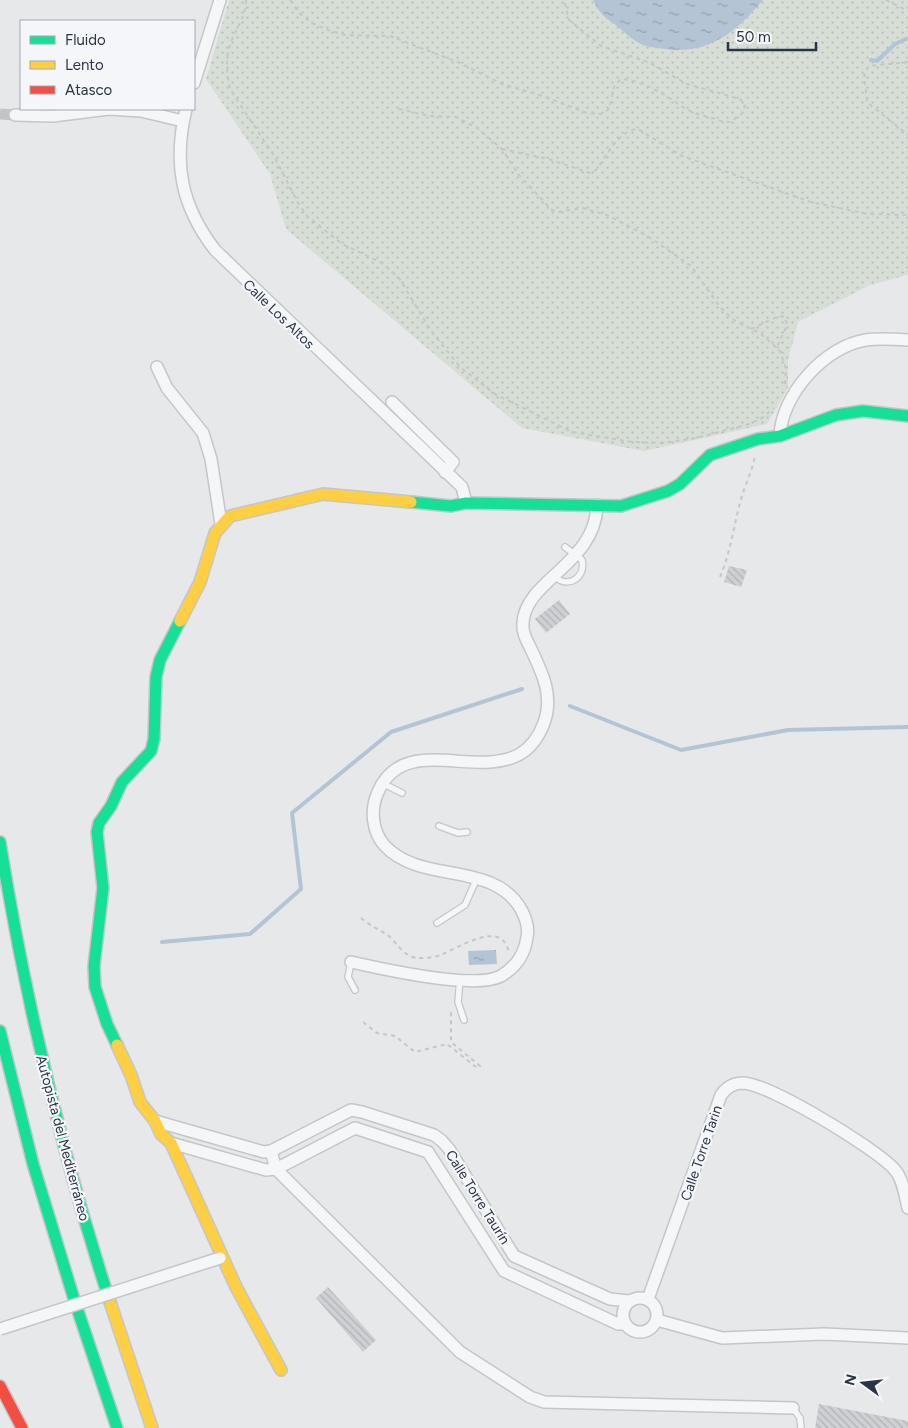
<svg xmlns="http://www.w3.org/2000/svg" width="908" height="1428" viewBox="0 0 908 1428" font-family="Figtree,sans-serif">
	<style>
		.grass { fill: url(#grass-dots) }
		.water { fill: url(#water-ripples) }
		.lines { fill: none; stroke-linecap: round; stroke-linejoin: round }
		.stream { stroke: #b4c4d5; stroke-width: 4 }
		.building { fill: url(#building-back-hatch) }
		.street-tunnel { stroke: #c1c4c9; stroke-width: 11; stroke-dasharray: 11 5.5; stroke-linecap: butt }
		.lane-casing { stroke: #c4c6c8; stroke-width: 8 }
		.street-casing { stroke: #c4c6c8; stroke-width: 14 }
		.fast-casing { stroke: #c4c6c8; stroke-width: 14 }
		.slow-casing { stroke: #c4c6c8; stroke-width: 14 }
		.jam-casing { stroke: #c4c6c8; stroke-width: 14 }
		.path { stroke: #c5c6ca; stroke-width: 2; stroke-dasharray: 4 4; stroke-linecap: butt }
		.lane { stroke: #f5f6f7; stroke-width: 5.5 }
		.street { stroke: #f5f6f7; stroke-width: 11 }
		.fast { stroke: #16e098; stroke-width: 11 }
		.slow { stroke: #ffcf43; stroke-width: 11 }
		.jam { stroke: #f24e42; stroke-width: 11 }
		.street-bridge-casing { stroke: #c4c6c8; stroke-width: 14; stroke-linecap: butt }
		.street-bridge { stroke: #f5f6f7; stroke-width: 11 }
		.labels { text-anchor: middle; stroke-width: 4.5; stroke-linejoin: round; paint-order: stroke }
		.street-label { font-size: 14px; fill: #2b3445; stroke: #f4f6f9 }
	</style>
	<defs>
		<pattern id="grass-dots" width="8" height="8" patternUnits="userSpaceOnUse" patternTransform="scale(1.25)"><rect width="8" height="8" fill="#d6ded6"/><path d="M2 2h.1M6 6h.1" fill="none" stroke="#b8bfb9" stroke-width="1.8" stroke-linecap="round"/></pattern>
		<pattern id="water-ripples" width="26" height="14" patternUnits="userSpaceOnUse" patternTransform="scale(1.25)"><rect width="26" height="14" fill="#b4c4d5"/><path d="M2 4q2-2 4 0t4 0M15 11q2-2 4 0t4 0" fill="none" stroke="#93a0af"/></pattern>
		<pattern id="building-back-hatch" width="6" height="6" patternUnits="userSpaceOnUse" patternTransform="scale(1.25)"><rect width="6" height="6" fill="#ced0d3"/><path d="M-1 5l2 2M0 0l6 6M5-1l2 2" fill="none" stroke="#b1b3b6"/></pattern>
	</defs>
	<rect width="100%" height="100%" fill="#e6e8ea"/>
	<path class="grass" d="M229 0H908V275L870 285 798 322 788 360V388L767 424 644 451 522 428 286 229 270 174 206 79Z"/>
	<g class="water">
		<path d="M593 0H763C736 32 709 55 665 49 645 47 639 45 624 32 611 19 602 20 593 0Z"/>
		<path d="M496 950 497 964 469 965 468 951Z"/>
	</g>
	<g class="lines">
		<g class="stream">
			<path d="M871 60 877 61 895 44 908 38"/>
			<path d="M570 706 681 750 788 730 908 727"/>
			<path d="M162 942 250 934 301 889 292 813 391 732 522 689"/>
		</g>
	</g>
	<g class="building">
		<path d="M729 566 747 570 741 587 724 582Z"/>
		<path d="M559 600 570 614 546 633 535 619Z"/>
		<path d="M328 1287 376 1340 363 1352 316 1298Z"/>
		<path d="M819 1404 908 1421V1428H815Z"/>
	</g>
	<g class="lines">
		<path class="street-tunnel" d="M0 114 15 115"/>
		<g class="lane-casing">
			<g id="lane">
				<path d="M555 577C569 589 586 577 582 560L565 547"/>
				<path d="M382 783 402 793"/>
				<path d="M439 826 458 833 467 832"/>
				<path d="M437 923 465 905 477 878"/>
				<path d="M351 962 348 977 355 990"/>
				<path d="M460 979 458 1002 464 1020"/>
				<path d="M793 1408 800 1418 801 1428"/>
			</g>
		</g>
		<g class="street-casing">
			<g id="street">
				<path d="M194 83 220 0"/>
				<path d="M186 109C173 163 181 206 215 250L462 487 466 503"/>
				<path d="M15 115 53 116 109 109 141 111 183 121"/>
				<path d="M157 367 167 388 203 433 211 459 221 524"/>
				<path d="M392 402 453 462 445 472"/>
				<path d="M780 436C781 395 825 346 866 340 879 338 894 339 908 340"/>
				<path d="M351 962C382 969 475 990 501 976 516 967 525 954 527 937 529 928 526 919 522 911 495 860 422 885 385 846 372 832 370 809 378 792 403 733 476 779 520 754 532 747 539 736 544 723 554 696 542 672 530 647 526 639 522 632 523 622 526 580 596 563 597 505"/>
				<path d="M155 1121 264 1152 271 1151 351 1110 362 1112 434 1135 442 1141 449 1149 514 1256 610 1299 629 1301"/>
				<path d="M171 1143 266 1170 276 1169 355 1128 428 1152 504 1271 618 1324H625"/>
				<path d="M271 1151 276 1169 284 1177 460 1352 530 1397 544 1402 793 1408"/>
				<circle cx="640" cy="1315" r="17"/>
				<path d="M648 1299 721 1095C726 1088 734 1083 743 1083 770 1084 875 1148 894 1169 903 1178 905 1196 908 1208"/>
				<path d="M657 1320 722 1338 824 1334 908 1338"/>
			</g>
		</g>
		<g class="fast-casing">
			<g id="fast">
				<path d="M411 502 451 506 466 503 621 506 668 491 680 484 710 455 758 439 780 436 836 415 863 411 908 416"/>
				<path d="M0 842C25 998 61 1152 110 1302"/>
				<path d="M0 1031 33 1164 74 1299 117 1428"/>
				<path d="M117 1045 107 1024 95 987 94 966 103 888 97 832 99 823 111 806 122 782 151 751 154 739 156 677 160 660 180 621"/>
			</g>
		</g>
		<g class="slow-casing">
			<g id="slow">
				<path d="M180 621 200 582 215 533 230 516 323 494 411 502"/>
				<path d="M117 1045 131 1075 140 1102 155 1121 161 1134 171 1143 236 1287 281 1370"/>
				<path d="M110 1302 152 1428"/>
			</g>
		</g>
		<g class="jam-casing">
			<path id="jam" d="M0 1386 22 1428"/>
		</g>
		<g class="path">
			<path d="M246 0C246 19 235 28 230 45 225 58 227 75 230 89L274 156 298 203 307 216 342 244 382 263 399 278 431 331 461 368 495 394 572 432 632 442 663 443 696 438 749 424 762 418 774 408"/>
			<path d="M290 0 299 13 312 23 328 30 345 35 390 36 460 63 502 84 543 96 587 113 601 114 609 109 615 84 622 79C644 81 665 95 683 107 694 115 712 117 724 122H730L743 113 745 104 740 99 687 84 648 62 601 46 569 20 564 0"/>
			<path d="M886 0 908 11"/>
			<path d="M908 62 869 66 864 73 867 102 908 135"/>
			<path d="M399 109 430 116 456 117 477 128 502 149 518 174 552 210 559 212 582 208 607 215 649 237 691 266 720 307 735 321 760 333 780 351 786 369 785 386"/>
			<path d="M502 149 548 159 590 173 596 170C607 156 619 129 638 129L682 156 811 202 868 214 908 215"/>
			<path d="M751 329 779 316 785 317 787 325 777 347"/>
			<path d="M720 577C731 551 734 523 742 496 746 482 753 470 755 455"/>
			<path d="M361 918C370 926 381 930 390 937 398 945 404 956 417 958 424 958 434 958 440 955 458 949 502 917 509 953"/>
			<path d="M363 1022 377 1033 395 1036 415 1052 447 1044 477 1068 480 1066 451 1042V1011"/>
		</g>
		<use href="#lane" class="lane"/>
		<use href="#street" class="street"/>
		<use href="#fast" class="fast"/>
		<use href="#slow" class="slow"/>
		<use href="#jam" class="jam"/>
		<g class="street-bridge-casing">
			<path id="street-bridge" d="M0 1329 220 1258"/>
		</g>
		<use href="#street-bridge" class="street-bridge"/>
	</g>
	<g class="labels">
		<g class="street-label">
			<text transform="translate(279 314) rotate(44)" y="5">Calle Los Altos</text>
			<text transform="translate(63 1138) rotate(75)" y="5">Autopista del Mediterráneo</text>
			<text transform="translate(701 1153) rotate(-71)" y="5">Calle Torre Tarin</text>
			<text transform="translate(478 1197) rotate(58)" y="5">Calle Torre Taurín</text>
		</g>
	</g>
	<rect x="20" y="20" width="175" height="90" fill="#f4f6f9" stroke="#a4a8b1"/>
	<rect x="30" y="36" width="25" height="8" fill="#16e098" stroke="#a4a8b1"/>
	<text x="65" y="45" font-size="15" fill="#2b3445">Fluido</text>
	<rect x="30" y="61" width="25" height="8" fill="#ffcf43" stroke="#a4a8b1"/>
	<text x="65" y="70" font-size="15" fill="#2b3445">Lento</text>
	<rect x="30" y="86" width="25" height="8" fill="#f24e42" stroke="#a4a8b1"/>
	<text x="65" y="95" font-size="15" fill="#2b3445">Atasco</text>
	<g transform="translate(863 1383) rotate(285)" stroke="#f4f6f9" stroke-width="4" paint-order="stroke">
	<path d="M0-4L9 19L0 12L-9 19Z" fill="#2b3445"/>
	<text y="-8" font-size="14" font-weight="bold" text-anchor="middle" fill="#2b3445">N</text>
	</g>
	<path d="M728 42v8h88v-8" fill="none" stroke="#2b3445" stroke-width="2.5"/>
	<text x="736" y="42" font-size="15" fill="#2b3445" stroke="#f4f6f9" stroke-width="4" paint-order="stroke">50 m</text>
</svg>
